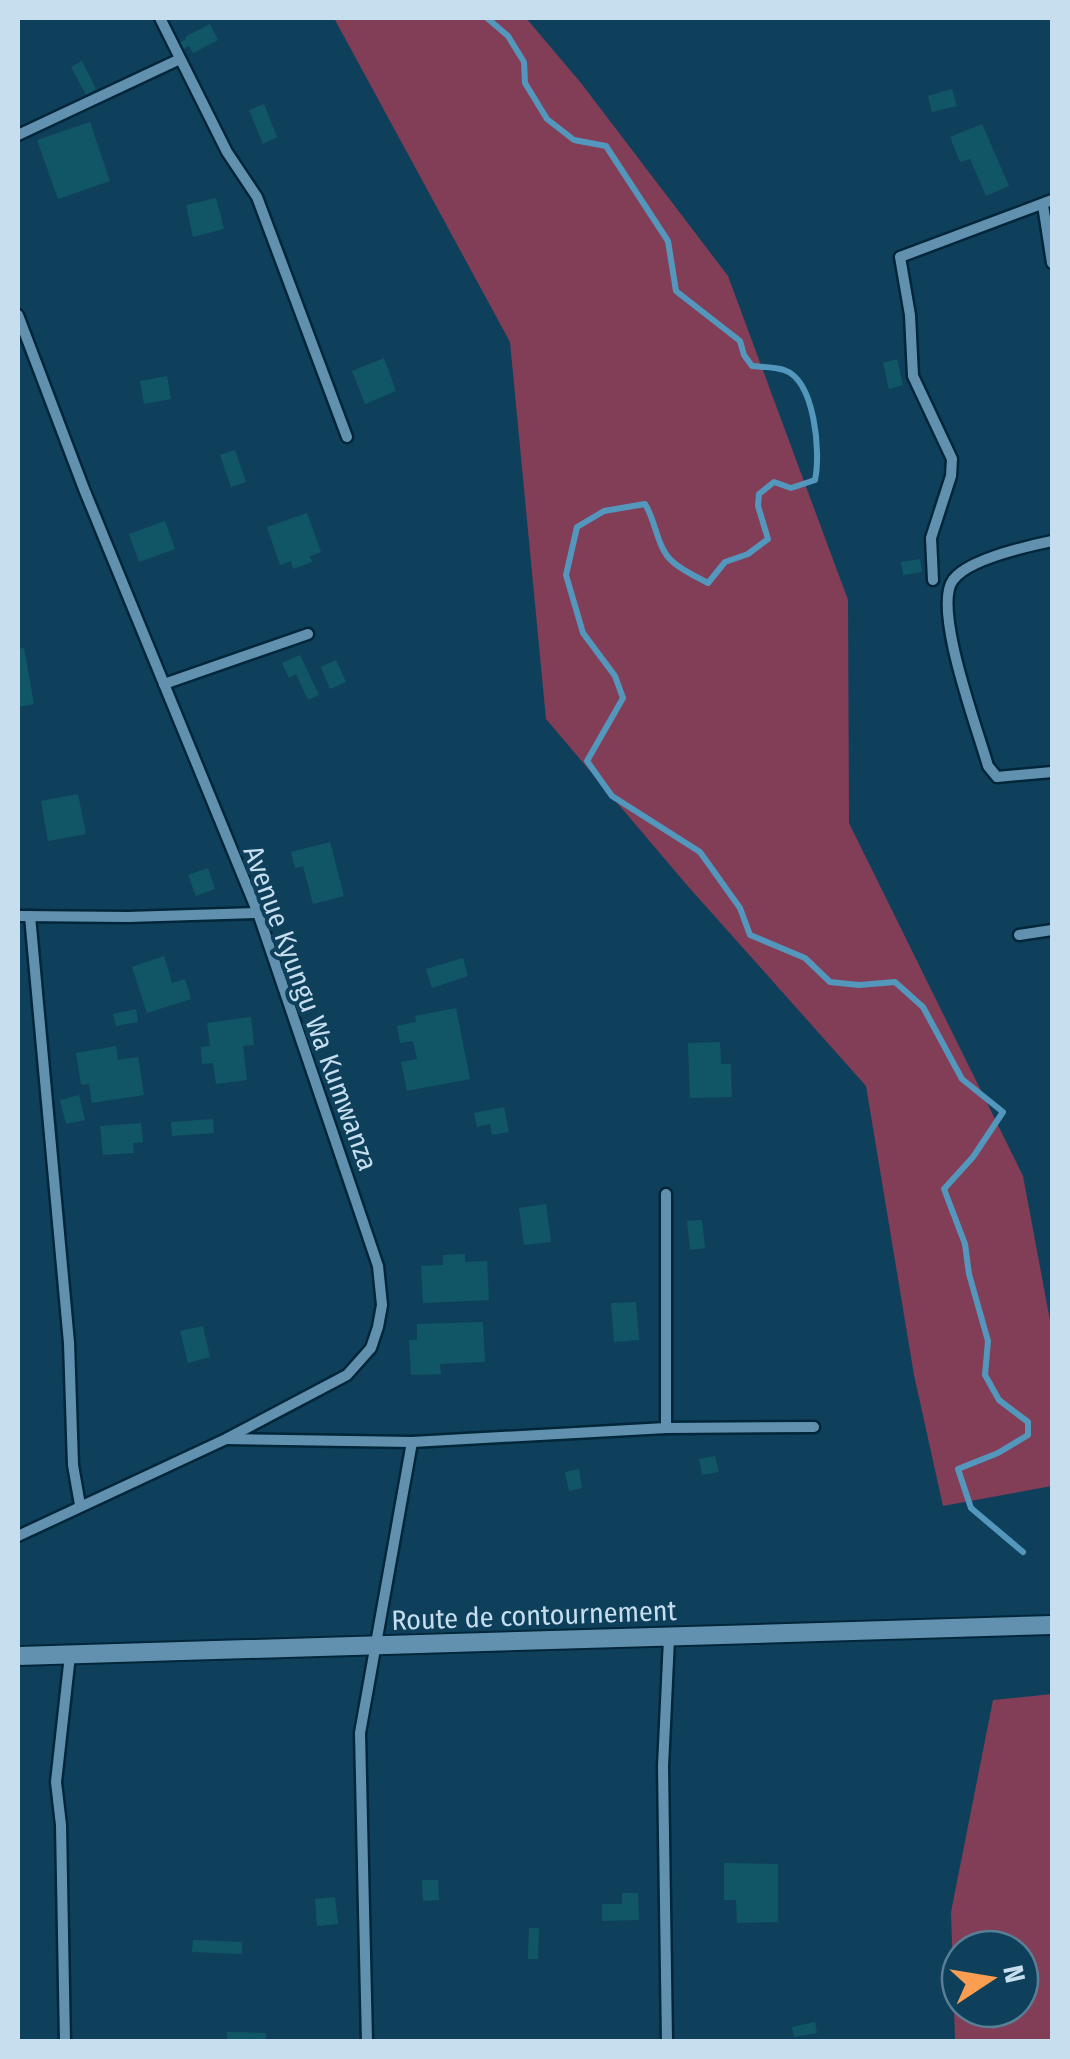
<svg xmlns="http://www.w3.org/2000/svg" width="1070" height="2059" viewBox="0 0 1070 2059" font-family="'Fira Sans Condensed',sans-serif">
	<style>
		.green { fill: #823d57; fill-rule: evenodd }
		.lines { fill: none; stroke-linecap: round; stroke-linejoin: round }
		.stream { stroke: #5397bd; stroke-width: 6 }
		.building { fill: #115666 }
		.minor-casing { stroke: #01263a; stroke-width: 15 }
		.tertiary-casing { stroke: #01263a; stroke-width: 22 }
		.minor { stroke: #6291b0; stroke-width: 10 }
		.tertiary { stroke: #6291b0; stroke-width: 18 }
		.labels { text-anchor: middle; stroke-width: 8; stroke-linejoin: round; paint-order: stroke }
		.street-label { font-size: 28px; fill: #c6deee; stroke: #0f405b }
	</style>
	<rect width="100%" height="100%" fill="#0f405b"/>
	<g class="green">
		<path d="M334 18H526L581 83 728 276 848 600 849 823 1023 1176 1052 1331V1486L943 1506 914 1375 866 1086 686 884 546 719 510 342Z"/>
		<path d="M1052 1694V2041H955L951 1912 993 1700ZM960 1949H1020V2009H960Z"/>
	</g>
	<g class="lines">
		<path class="stream" d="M487 18 508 36 524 62 525 83 547 119 574 140 606 146 668 241 676 291 740 341 744 355 752 366C762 367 775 367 784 370 815 380 821 453 815 480L791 488 774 482 759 494 758 506 768 539 748 554 725 562 708 583C697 577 683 571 673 562 657 549 656 521 645 504L604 511 577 527 566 575 583 633 615 676 623 698 587 761 612 796 700 852 740 908 750 935 805 958 830 982 859 985 895 982 923 1007 962 1079 1003 1112 973 1157 944 1189 965 1244 969 1274 988 1341 985 1375 999 1400 1028 1422V1435L998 1453 958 1469 971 1508 1023 1552"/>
	</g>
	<g class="building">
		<path d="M210 24 218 40 193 53 189 46 180 51 177 44 186 39 185 37Z"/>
		<path d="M82 61 96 89 86 95 71 67Z"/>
		<path d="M952 89 957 106 932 112 928 96Z"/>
		<path d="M264 104 277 137 263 144 249 110Z"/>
		<path d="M90 122 110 181 58 199 37 140Z"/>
		<path d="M982 124 1009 186 986 196 970 159 960 162 950 137Z"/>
		<path d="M216 198 224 229 193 237 186 205Z"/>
		<path d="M384 358 396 391 365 404 352 371Z"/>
		<path d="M897 359 903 385 889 389 883 363Z"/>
		<path d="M167 376 171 399 144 404 140 381Z"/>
		<path d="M235 450 246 482 231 487 220 455Z"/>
		<path d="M307 513 321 552 310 556 312 562 293 569 291 561 280 565 267 527Z"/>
		<path d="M165 521 175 549 139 562 129 534Z"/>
		<path d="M920 559 922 572 903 575 901 562Z"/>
		<path d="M24 648 34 704 18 707V649Z"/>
		<path d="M300 655 319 695 308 700 296 674 289 678 282 663Z"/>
		<path d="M336 660 346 682 330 689 321 667Z"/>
		<path d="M78 794 86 834 48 841 41 801Z"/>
		<path d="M330 842 344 896 313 904 303 866 295 868 291 852Z"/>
		<path d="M208 868 215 889 196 896 188 875Z"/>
		<path d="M164 956 172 983 185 979 191 999 147 1013 132 967Z"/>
		<path d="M463 958 468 976 432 988 426 969Z"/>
		<path d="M456 1008 470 1079 407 1091 401 1062 417 1059 413 1041 400 1043 397 1026 416 1022 415 1016Z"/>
		<path d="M136 1009 138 1022 116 1026 113 1014Z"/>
		<path d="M251 1017 254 1045 243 1046 247 1080 216 1084 213 1063 202 1064 201 1047 210 1046 207 1023Z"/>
		<path d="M720 1042 721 1064H731L732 1097 690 1098 688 1043Z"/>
		<path d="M116 1046 118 1060 138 1057 144 1095 92 1103 89 1084 81 1085 76 1053Z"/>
		<path d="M79 1095 85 1120 66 1124 60 1100Z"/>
		<path d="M504 1107 509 1132 492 1135 490 1124 477 1127 474 1113Z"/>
		<path d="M213 1119 214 1133 172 1136 171 1122Z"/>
		<path d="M141 1123 143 1142 133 1143 134 1153 103 1155 100 1126Z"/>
		<path d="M546 1204 551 1242 524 1245 519 1208Z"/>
		<path d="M702 1220 705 1248 690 1250 687 1221Z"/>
		<path d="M465 1254V1262L487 1261 489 1300 423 1303 421 1266 443 1265V1255Z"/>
		<path d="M636 1302 639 1340 614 1342 611 1303Z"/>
		<path d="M483 1322 485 1362 440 1364 441 1374 411 1375 409 1340H417V1324Z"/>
		<path d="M203 1326 210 1357 188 1363 180 1331Z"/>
		<path d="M715 1456 719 1472 702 1475 699 1459Z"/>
		<path d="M579 1469 582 1488 569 1491 565 1472Z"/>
		<path d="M724 1863 778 1864V1922L737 1923 736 1900H724Z"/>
		<path d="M422 1880H438L439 1900 423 1901Z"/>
		<path d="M622 1893H638L639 1920 602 1921V1904H622Z"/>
		<path d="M335 1897 338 1924 317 1926 315 1899Z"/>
		<path d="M529 1928H539L538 1959H528Z"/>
		<path d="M193 1940 242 1942V1954L192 1952Z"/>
		<path d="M815 2022 817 2033 794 2037 792 2027Z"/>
		<path d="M227 2032 266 2033V2042H227Z"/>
	</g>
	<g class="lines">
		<g class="minor-casing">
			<g id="minor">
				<path d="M160 18 227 152 257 197 347 437"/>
				<path d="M18 135 180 59"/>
				<path d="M1043 205 1052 263"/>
				<path d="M18 315 84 489 258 913 378 1266 382 1305 378 1327 371 1348 347 1375 226 1439 18 1536"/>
				<path d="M1052 541C1028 546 968 559 953 580 932 608 978 730 988 766L997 777 1052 772"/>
				<path d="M933 580 931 538 951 476 952 459 913 376 910 315 900 257 1052 200"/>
				<path d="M164 684 308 634"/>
				<path d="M18 916 128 917 258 913"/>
				<path d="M30 916 69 1343 73 1465 80 1505"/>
				<path d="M1019 935 1052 930"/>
				<path d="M666 1194V1428"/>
				<path d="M227 1439 412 1442 666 1428 814 1427"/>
				<path d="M65 2042 61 1825 56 1782 70 1655"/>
				<path d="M367 2042 360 1733 412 1442"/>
				<path d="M667 2042 663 1766 669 1639"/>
			</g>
		</g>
		<g class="tertiary-casing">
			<path id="tertiary" d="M18 1656 1052 1625"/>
		</g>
		<use href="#minor" class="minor"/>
		<use href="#tertiary" class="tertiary"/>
	</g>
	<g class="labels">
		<g class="street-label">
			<text transform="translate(311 1008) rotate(70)" y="10">Avenue Kyungu Wa Kumwanza</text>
			<text transform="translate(534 1615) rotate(-2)" y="10">Route de contournement</text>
		</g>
	</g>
	<rect width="1070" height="2059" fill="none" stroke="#c6deee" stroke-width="40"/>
	<g transform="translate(990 1979) rotate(78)"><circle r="48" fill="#0f405b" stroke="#587f96" stroke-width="2.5"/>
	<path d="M0-8L18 38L0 25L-18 38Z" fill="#fb9e51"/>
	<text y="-15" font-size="28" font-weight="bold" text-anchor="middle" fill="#c6deee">N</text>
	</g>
</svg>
